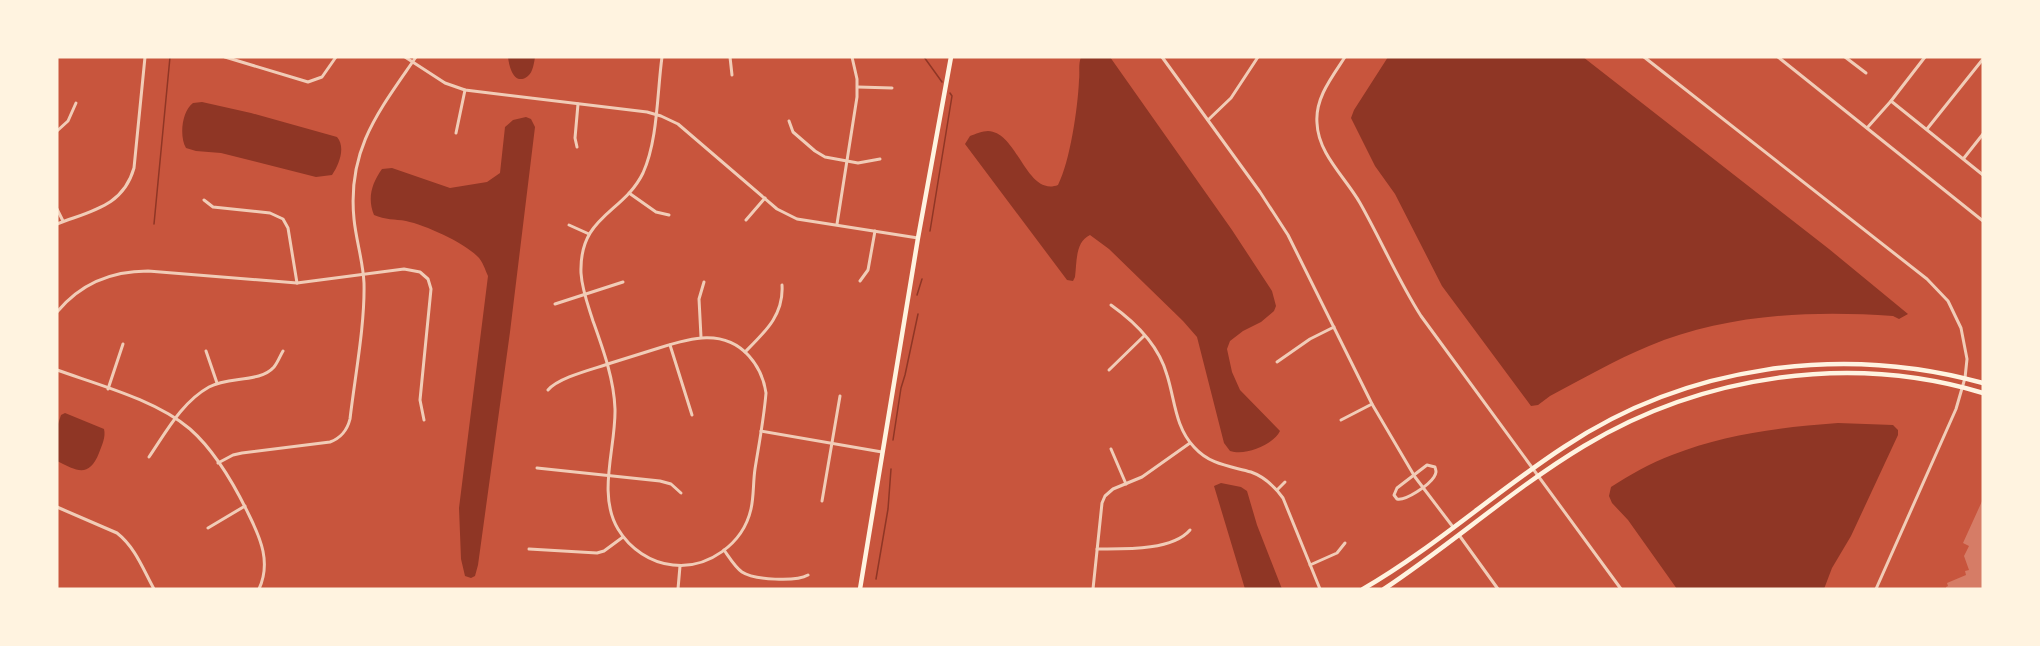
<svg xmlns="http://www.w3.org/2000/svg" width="2040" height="646" viewBox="0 0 2040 646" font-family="Raleway,sans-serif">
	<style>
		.water { fill: #8f3625 }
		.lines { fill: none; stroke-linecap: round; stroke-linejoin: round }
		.stream { stroke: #8f3625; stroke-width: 1.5 }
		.building { fill: #d67c66 }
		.minor { stroke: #f1ccb7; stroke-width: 3 }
		.secondary { stroke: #fff3e0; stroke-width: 4.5 }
	</style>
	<rect width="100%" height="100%" fill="#c8553d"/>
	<g class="water">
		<path d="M508 57H535C534 63 533 72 528 76 514 87 509 66 508 57Z"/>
		<path d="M1081 57H1110L1232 230 1272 291 1276 306 1274 311 1261 322 1243 331 1230 341 1227 349 1232 372 1240 390 1280 431C1273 445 1246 456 1230 451L1224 443 1197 337 1183 321 1109 249 1090 235C1075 242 1077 262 1075 277L1073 281 1067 280 965 144 970 136C975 134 983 131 988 131 1018 132 1026 197 1058 185 1070 162 1078 107 1079 80 1080 72 1078 65 1081 57Z"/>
		<path d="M1388 57H1583L1829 249 1908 314 1899 319 1893 316C1812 310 1725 314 1649 346 1615 360 1582 379 1550 396L1538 405 1531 406 1442 286 1395 194 1375 166 1351 118 1354 110Z"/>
		<path d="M202 102 251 113 337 137C346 147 339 165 332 175L316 177 221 153 196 151 186 148C179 136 182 111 193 103Z"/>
		<path d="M526 117 531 119 535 127 510 332 478 565 475 576 471 578 465 576 461 559 459 508 488 276C485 270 483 261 477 256 463 242 425 225 406 221 395 219 385 220 374 215 367 198 372 183 382 169L392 168 450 188 487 182 500 173 505 127 513 120Z"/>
		<path d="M65 413 104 429C106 437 102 445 99 453 89 478 77 471 57 461V427L61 415Z"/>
		<path d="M1838 423 1893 425 1898 430V435L1851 536 1832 568 1824 589H1677L1628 520 1612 503 1609 496 1611 487C1630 475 1650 463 1672 455 1725 434 1782 427 1838 423Z"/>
		<path d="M1221 483 1241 487 1247 491 1257 525 1282 589H1245L1214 486Z"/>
	</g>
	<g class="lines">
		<g class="stream">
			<path d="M924 57 942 82"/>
			<path d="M154 224 170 57"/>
			<path d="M930 231 952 96 950 93"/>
			<path d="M917 295 922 279"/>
			<path d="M893 440 901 388 905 375 918 314"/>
			<path d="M876 579 888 509 891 469"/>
		</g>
	</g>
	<path class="building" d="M1983 499V589H1946V587L1948 586 1947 583 1966 575 1965 571 1969 570 1964 556 1969 546 1963 543Z"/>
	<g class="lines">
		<g class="minor">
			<path d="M225 57 308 82 322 77 336 57"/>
			<path d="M405 57 445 83 465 90 647 112 661 116 678 124 777 209 797 219 918 238"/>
			<path d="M730 57 732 75"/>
			<path d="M1162 57 1260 192 1288 235 1372 404 1415 477 1453 527"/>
			<path d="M1345 57C1332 77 1315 98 1317 123 1318 154 1346 178 1360 203 1381 240 1398 280 1421 316L1621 589"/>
			<path d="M1644 57 1927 279 1948 301 1961 328 1967 359 1965 378 1956 409 1876 589"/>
			<path d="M1778 57 1983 221"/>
			<path d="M1845 57 1866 73"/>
			<path d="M858 87 892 88"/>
			<path d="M1891 101 1983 175"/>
			<path d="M1208 120 1231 98 1258 57"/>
			<path d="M789 121 793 132 815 151 825 157 858 163 880 159"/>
			<path d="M1867 128 1891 101 1925 57"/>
			<path d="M1927 129 1983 59"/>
			<path d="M57 131 68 121 76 103"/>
			<path d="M456 133 465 90"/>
			<path d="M577 147 575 138 578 104"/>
			<path d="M1964 158 1983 134"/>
			<path d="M629 193 656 212 669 215"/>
			<path d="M204 200 213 207 270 213 283 219 288 228 297 283"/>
			<path d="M57 209 63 221"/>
			<path d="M746 220 765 198"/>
			<path d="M57 224C90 211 123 207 134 168L145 57"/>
			<path d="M837 224 857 97V79L852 57"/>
			<path d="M569 225 589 234"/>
			<path d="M860 281 868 270 875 231"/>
			<path d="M555 304 623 282"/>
			<path d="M1111 305C1135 322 1159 346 1167 375 1175 400 1175 427 1194 447 1210 465 1230 466 1251 472 1265 477 1275 487 1283 498L1320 589"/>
			<path d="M57 312C81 283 112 271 148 271L297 283 404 269 420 272 428 279 431 289 420 400 424 420"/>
			<path d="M701 337 699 299 704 282"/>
			<path d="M670 345 692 415"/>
			<path d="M206 351 217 383"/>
			<path d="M745 352C765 332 784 315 782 285"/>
			<path d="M1277 362 1310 339 1334 327"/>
			<path d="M57 370C99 385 156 400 190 429 215 451 235 486 249 515 261 539 271 563 259 589"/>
			<path d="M1109 370 1144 336"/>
			<path d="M108 389 123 344"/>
			<path d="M548 390C559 377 594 369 611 363 627 358 643 353 659 348 690 338 724 328 749 356 758 366 764 379 766 393 764 418 759 444 755 469 753 482 754 496 751 509 743 544 708 569 673 565 651 563 630 549 618 529 597 494 616 447 615 409 614 379 603 349 593 321 588 305 582 290 581 273 579 215 623 214 643 173 658 140 657 93 662 57"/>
			<path d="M1341 420 1372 404"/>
			<path d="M761 431 882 452"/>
			<path d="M1111 449 1126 484"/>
			<path d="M149 457C166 432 182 402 209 387 228 376 260 383 274 367 278 362 280 356 283 351"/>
			<path d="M218 463 233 455 242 453 330 442C341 438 347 431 350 419 355 376 365 325 364 283 363 261 356 240 354 219 347 149 379 111 416 57"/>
			<path d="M1427 465 1435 467C1436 471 1437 472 1434 477 1429 485 1406 501 1397 499L1394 495 1397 488Z"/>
			<path d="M537 468 660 481 671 484 681 493"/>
			<path d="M1277 490 1285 482"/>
			<path d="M822 501 840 396"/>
			<path d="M57 507 117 533C135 547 143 569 154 589"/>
			<path d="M208 528 245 506"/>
			<path d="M1459 535 1498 589"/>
			<path d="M529 549 597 553 604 551 623 537"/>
			<path d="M1097 549C1123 549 1172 551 1190 530"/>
			<path d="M724 550C729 557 735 567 742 572 754 580 796 582 808 575"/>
			<path d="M1310 565 1337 553 1345 543"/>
			<path d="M678 589 680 566"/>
			<path d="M1093 589 1102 503 1105 496 1113 489 1142 477 1190 443"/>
		</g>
		<g class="secondary">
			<path d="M860 589 918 238 951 57"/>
			<path d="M1363 589C1434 548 1495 492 1564 447 1687 365 1842 344 1983 383"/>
			<path d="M1384 589C1452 544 1514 488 1584 446 1702 375 1850 353 1983 393"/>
		</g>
	</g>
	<rect width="2040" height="646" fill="none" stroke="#fff3e0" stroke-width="117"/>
</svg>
